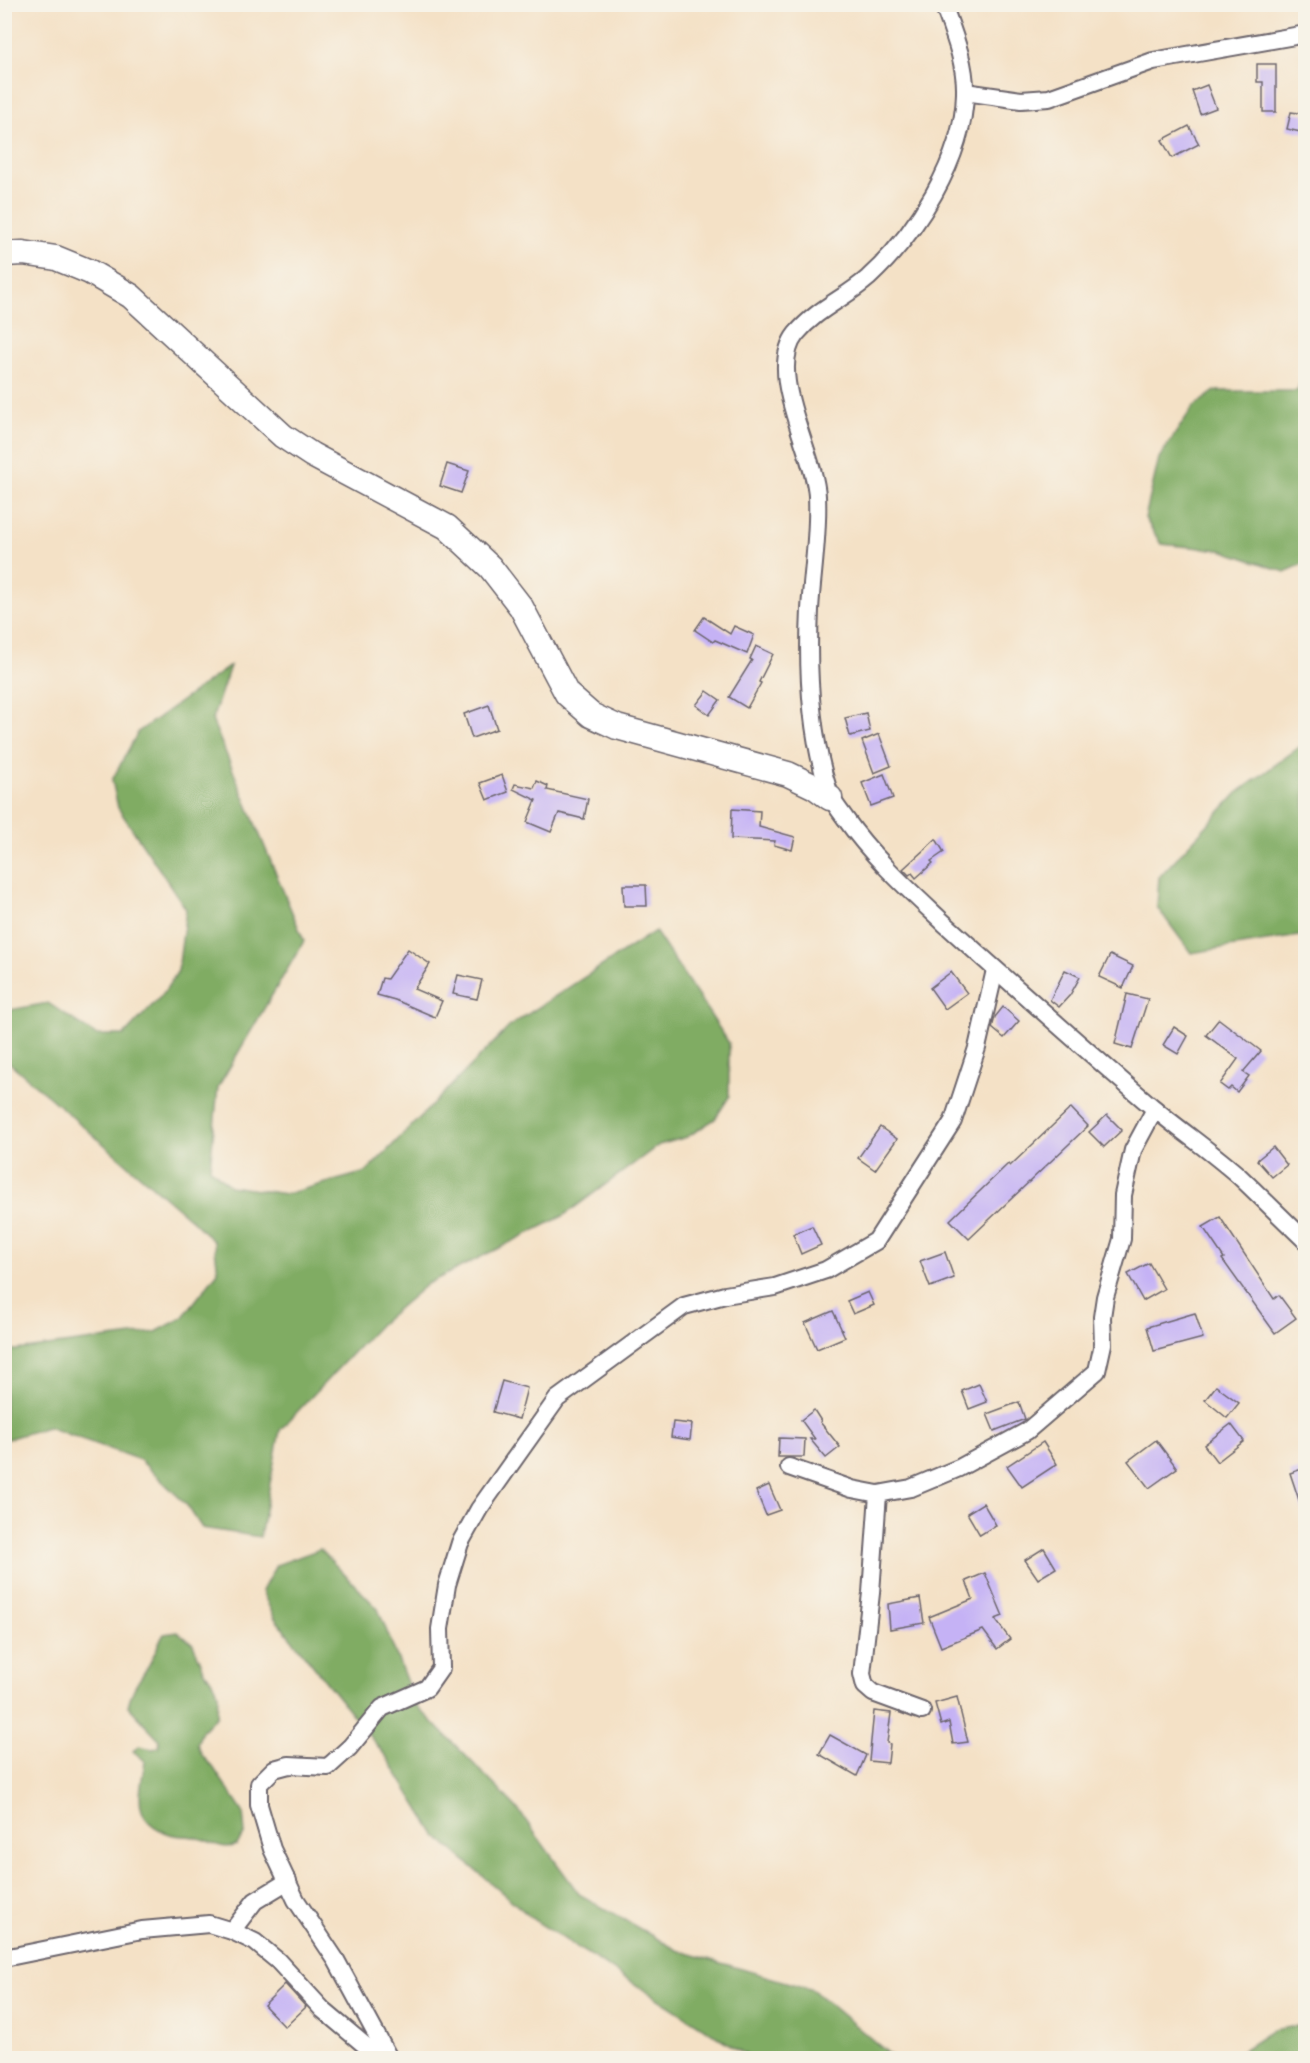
<svg xmlns="http://www.w3.org/2000/svg" width="1310" height="2063" viewBox="0 0 1310 2063" font-family="Vollkorn,serif">
	<style>
		.forest { fill: #80ac64; stroke: #516750; stroke-width: 1.5 }
		.building { fill: #c5b2f5 }
		.lines { fill: none; stroke-linecap: round; stroke-linejoin: round }
		.street-casing { stroke: #6c656c; stroke-width: 20 }
		.secondary-casing { stroke: #6c656c; stroke-width: 27 }
		.street { stroke: #fff; stroke-width: 16 }
		.secondary { stroke: #fff; stroke-width: 24 }
	</style>
	<rect width="100%" height="100%" fill="#f7f3e8"/>
	<filter id="ink" filterUnits="userSpaceOnUse"><feTurbulence type="fractalNoise" baseFrequency=".0167" numOctaves="2"/><feDisplacementMap in="SourceGraphic" scale="12" xChannelSelector="R" yChannelSelector="G"/><feConvolveMatrix kernelMatrix="1 2 1 2 8 2 1 2 1" color-interpolation-filters="sRGB"/></filter>
	<filter id="wash" filterUnits="userSpaceOnUse"><feTurbulence type="fractalNoise" baseFrequency=".008" numOctaves="4" result="noise"/><feDisplacementMap in="SourceGraphic" scale="24" xChannelSelector="R" yChannelSelector="G"/><feGaussianBlur stdDeviation="1.35" result="paint"/><feColorMatrix in="noise" values="0 0 0 0 0 0 0 0 0 0 0 0 0 0 0 0 0 1.4 0 .05"/><feComposite in="paint" operator="in"/></filter>
	<g filter="url(#wash)">
		<rect width="100%" height="100%" fill="#f4e1c6"/>
		<g class="forest">
			<path d="M1305 371V563L1285 572 1221 550 1161 544 1145 518 1159 458 1193 407 1215 391H1297Z"/>
			<path d="M230 666 212 720 304 941 218 1087 210 1168 230 1186 286 1194 366 1172 511 1025 655 931 729 1043V1097L715 1119 687 1137 659 1145 563 1216 427 1284 380 1324 280 1430 260 1537 202 1528 186 1504 140 1460 48 1427 4 1440 5 1350H16L156 1332 182 1318 218 1272 214 1242 194 1222 5 1059 4 1011 48 1003 96 1035H124L162 995 178 971 186 909 118 808 112 780 138 732Z"/>
			<path d="M1305 743V935L1191 953 1157 907 1159 877 1237 793Z"/>
			<path d="M320 1549 378 1609 416 1705 516 1807 579 1894 677 1950 813 1990 894 2058H751L534 1920 435 1835 388 1759 274 1617 262 1591 276 1565Z"/>
			<path d="M178 1632 193 1644 204 1670 216 1687 218 1694 217 1715 202 1731 197 1744 203 1757 213 1767 243 1812 245 1833 237 1845C222 1851 212 1841 198 1838 189 1835 179 1837 170 1834 130 1821 140 1794 145 1761L133 1751 139 1746 153 1749 159 1747V1739L128 1706C131 1690 139 1681 147 1668 154 1657 157 1645 164 1634Z"/>
			<path d="M1305 2025V2058H1230L1273 2030Z"/>
		</g>
		<g id="blocks">
			<g class="building">
				<path d="M1257 64H1276V112H1263V82H1257Z"/>
				<path d="M1207 85 1216 108 1200 114 1192 91Z"/>
				<path d="M1291 112 1305 114V133L1287 129Z"/>
				<path d="M1189 126 1199 144 1172 158 1162 140Z"/>
				<path d="M447 464 469 471 461 493 440 486Z"/>
				<path d="M704 617 730 634 734 626 754 635 747 654 715 640 713 642 695 630Z"/>
				<path d="M756 646 773 654 759 682 761 683 747 708 729 697 752 660 750 659Z"/>
				<path d="M707 691 720 700 709 715 696 705Z"/>
				<path d="M489 705 497 729 472 738 464 714Z"/>
				<path d="M866 713 870 731 850 736 845 718Z"/>
				<path d="M879 734 891 766 874 773 862 741Z"/>
				<path d="M884 774 893 798 871 806 862 783Z"/>
				<path d="M502 775 508 792 487 800 480 783Z"/>
				<path d="M537 781 548 786 547 790 588 799 584 819 559 813 551 832 527 822 536 800 513 789 515 784 534 788Z"/>
				<path d="M732 809 760 811 759 827 795 837 792 850 774 845 775 841 731 839Z"/>
				<path d="M936 839 944 852 931 861 933 863 916 878 912 873 909 875 903 869Z"/>
				<path d="M623 885H646L647 906H624Z"/>
				<path d="M408 949 430 964 414 989 442 1001 435 1017 395 1000 377 995 382 978 387 979Z"/>
				<path d="M1110 955 1133 966 1123 988 1099 977Z"/>
				<path d="M1065 970 1080 977 1070 995 1059 1007 1050 1000Z"/>
				<path d="M951 972 967 993 945 1009 930 988Z"/>
				<path d="M458 975 482 980 477 999 453 994Z"/>
				<path d="M1127 994 1148 999 1132 1049 1115 1044Z"/>
				<path d="M1003 1007 1019 1021 1004 1038 992 1028 995 1017Z"/>
				<path d="M1219 1019 1261 1051 1243 1072 1249 1076 1237 1092 1231 1087 1228 1090 1220 1084 1238 1059 1206 1035Z"/>
				<path d="M1174 1027 1188 1036 1178 1054 1163 1045Z"/>
				<path d="M1071 1108 1088 1126 969 1239 950 1220 1008 1164 1010 1166Z"/>
				<path d="M1107 1115 1122 1130 1104 1147 1089 1132Z"/>
				<path d="M880 1127 897 1139 875 1170 858 1158Z"/>
				<path d="M1273 1147 1287 1165 1272 1177 1257 1160Z"/>
				<path d="M1220 1217 1274 1299 1279 1295 1296 1318 1275 1333 1222 1259 1224 1258 1203 1227Z"/>
				<path d="M812 1226 821 1245 801 1254 793 1234Z"/>
				<path d="M945 1252 954 1278 930 1287 920 1261Z"/>
				<path d="M1149 1263 1164 1289 1143 1301 1128 1274Z"/>
				<path d="M868 1292 874 1305 853 1314 847 1301Z"/>
				<path d="M833 1311 845 1337 817 1349 805 1323Z"/>
				<path d="M1195 1313 1203 1338 1154 1351 1147 1327Z"/>
				<path d="M502 1381 527 1388 519 1419 493 1412Z"/>
				<path d="M979 1384 987 1402 969 1409 962 1391Z"/>
				<path d="M1216 1386 1239 1403 1227 1418 1205 1400Z"/>
				<path d="M1019 1402 1025 1419 994 1431 987 1414Z"/>
				<path d="M814 1410 821 1421 820 1422 840 1447 826 1458 810 1439H815L801 1420Z"/>
				<path d="M673 1422 692 1424 690 1440 671 1437Z"/>
				<path d="M1231 1424 1244 1441 1217 1462 1204 1445Z"/>
				<path d="M779 1438 805 1439 804 1457H778Z"/>
				<path d="M1156 1440 1177 1468 1149 1488 1128 1461Z"/>
				<path d="M1043 1442 1057 1464 1022 1487 1007 1466Z"/>
				<path d="M1305 1468V1512H1303L1290 1473Z"/>
				<path d="M769 1485 780 1510 766 1515 756 1491Z"/>
				<path d="M983 1503 996 1525 980 1535 967 1513Z"/>
				<path d="M1044 1548 1056 1568 1038 1579 1025 1560Z"/>
				<path d="M985 1573 1003 1616 995 1619 1010 1639 997 1649 983 1630 941 1647 929 1617 973 1599 966 1581Z"/>
				<path d="M920 1598 924 1623 890 1629 888 1604Z"/>
				<path d="M957 1697 968 1742 953 1744 949 1722 941 1725 935 1703Z"/>
				<path d="M874 1711 891 1713 887 1743 890 1744 888 1763 869 1761Z"/>
				<path d="M830 1735 866 1755 857 1776 819 1754Z"/>
				<path d="M285 1984 306 2007 285 2027 264 2005Z"/>
			</g>
		</g>
	</g>
	<g filter="url(#ink)">
		<use href="#blocks" fill-opacity="0" stroke="#6c656c" stroke-width="1.5"/>
		<g class="lines">
			<g class="street-casing">
				<g id="street">
					<path d="M943 4C953 32 966 63 965 93 964 159 915 235 868 278 844 299 818 308 796 334 765 373 815 453 817 496 819 534 812 573 810 610 807 671 810 734 829 792 832 802 839 809 845 818 873 858 909 890 944 923 1014 986 1084 1049 1156 1110 1184 1133 1213 1153 1240 1177 1262 1198 1284 1220 1306 1241"/>
					<path d="M965 92 1021 100 1049 98 1153 61 1306 34"/>
					<path d="M789 1467 852 1489 878 1494 911 1488 959 1468 1027 1431 1097 1371 1103 1344 1102 1317 1105 1297 1122 1239 1123 1195 1133 1150 1155 1109"/>
					<path d="M878 1494 871 1593 862 1674 865 1686 873 1693 922 1711"/>
					<path d="M232 1931 255 1901 288 1881"/>
					<path d="M4 1958 142 1930 209 1924 232 1931 255 1942 278 1961 323 2010 380 2058"/>
					<path d="M389 2058 336 1960 296 1900 272 1849 259 1805V1784L274 1769 289 1765 328 1767 350 1747 382 1708 427 1688 441 1668 440 1629 447 1585 460 1543 479 1509 557 1399 684 1306 725 1295 775 1287 826 1270 876 1241 953 1121 977 1048 995 970"/>
				</g>
			</g>
			<g class="secondary-casing">
				<path id="secondary" d="M4 254 23 253 56 258 90 272 131 296 283 436 312 455 447 527 490 567 521 607 567 694 591 715 617 727 788 774 815 787 830 798"/>
			</g>
			<use href="#street" class="street"/>
			<use href="#secondary" class="secondary"/>
		</g>
	</g>
	<rect width="1310" height="2063" fill="none" stroke="#f7f3e8" stroke-width="24"/>
</svg>
